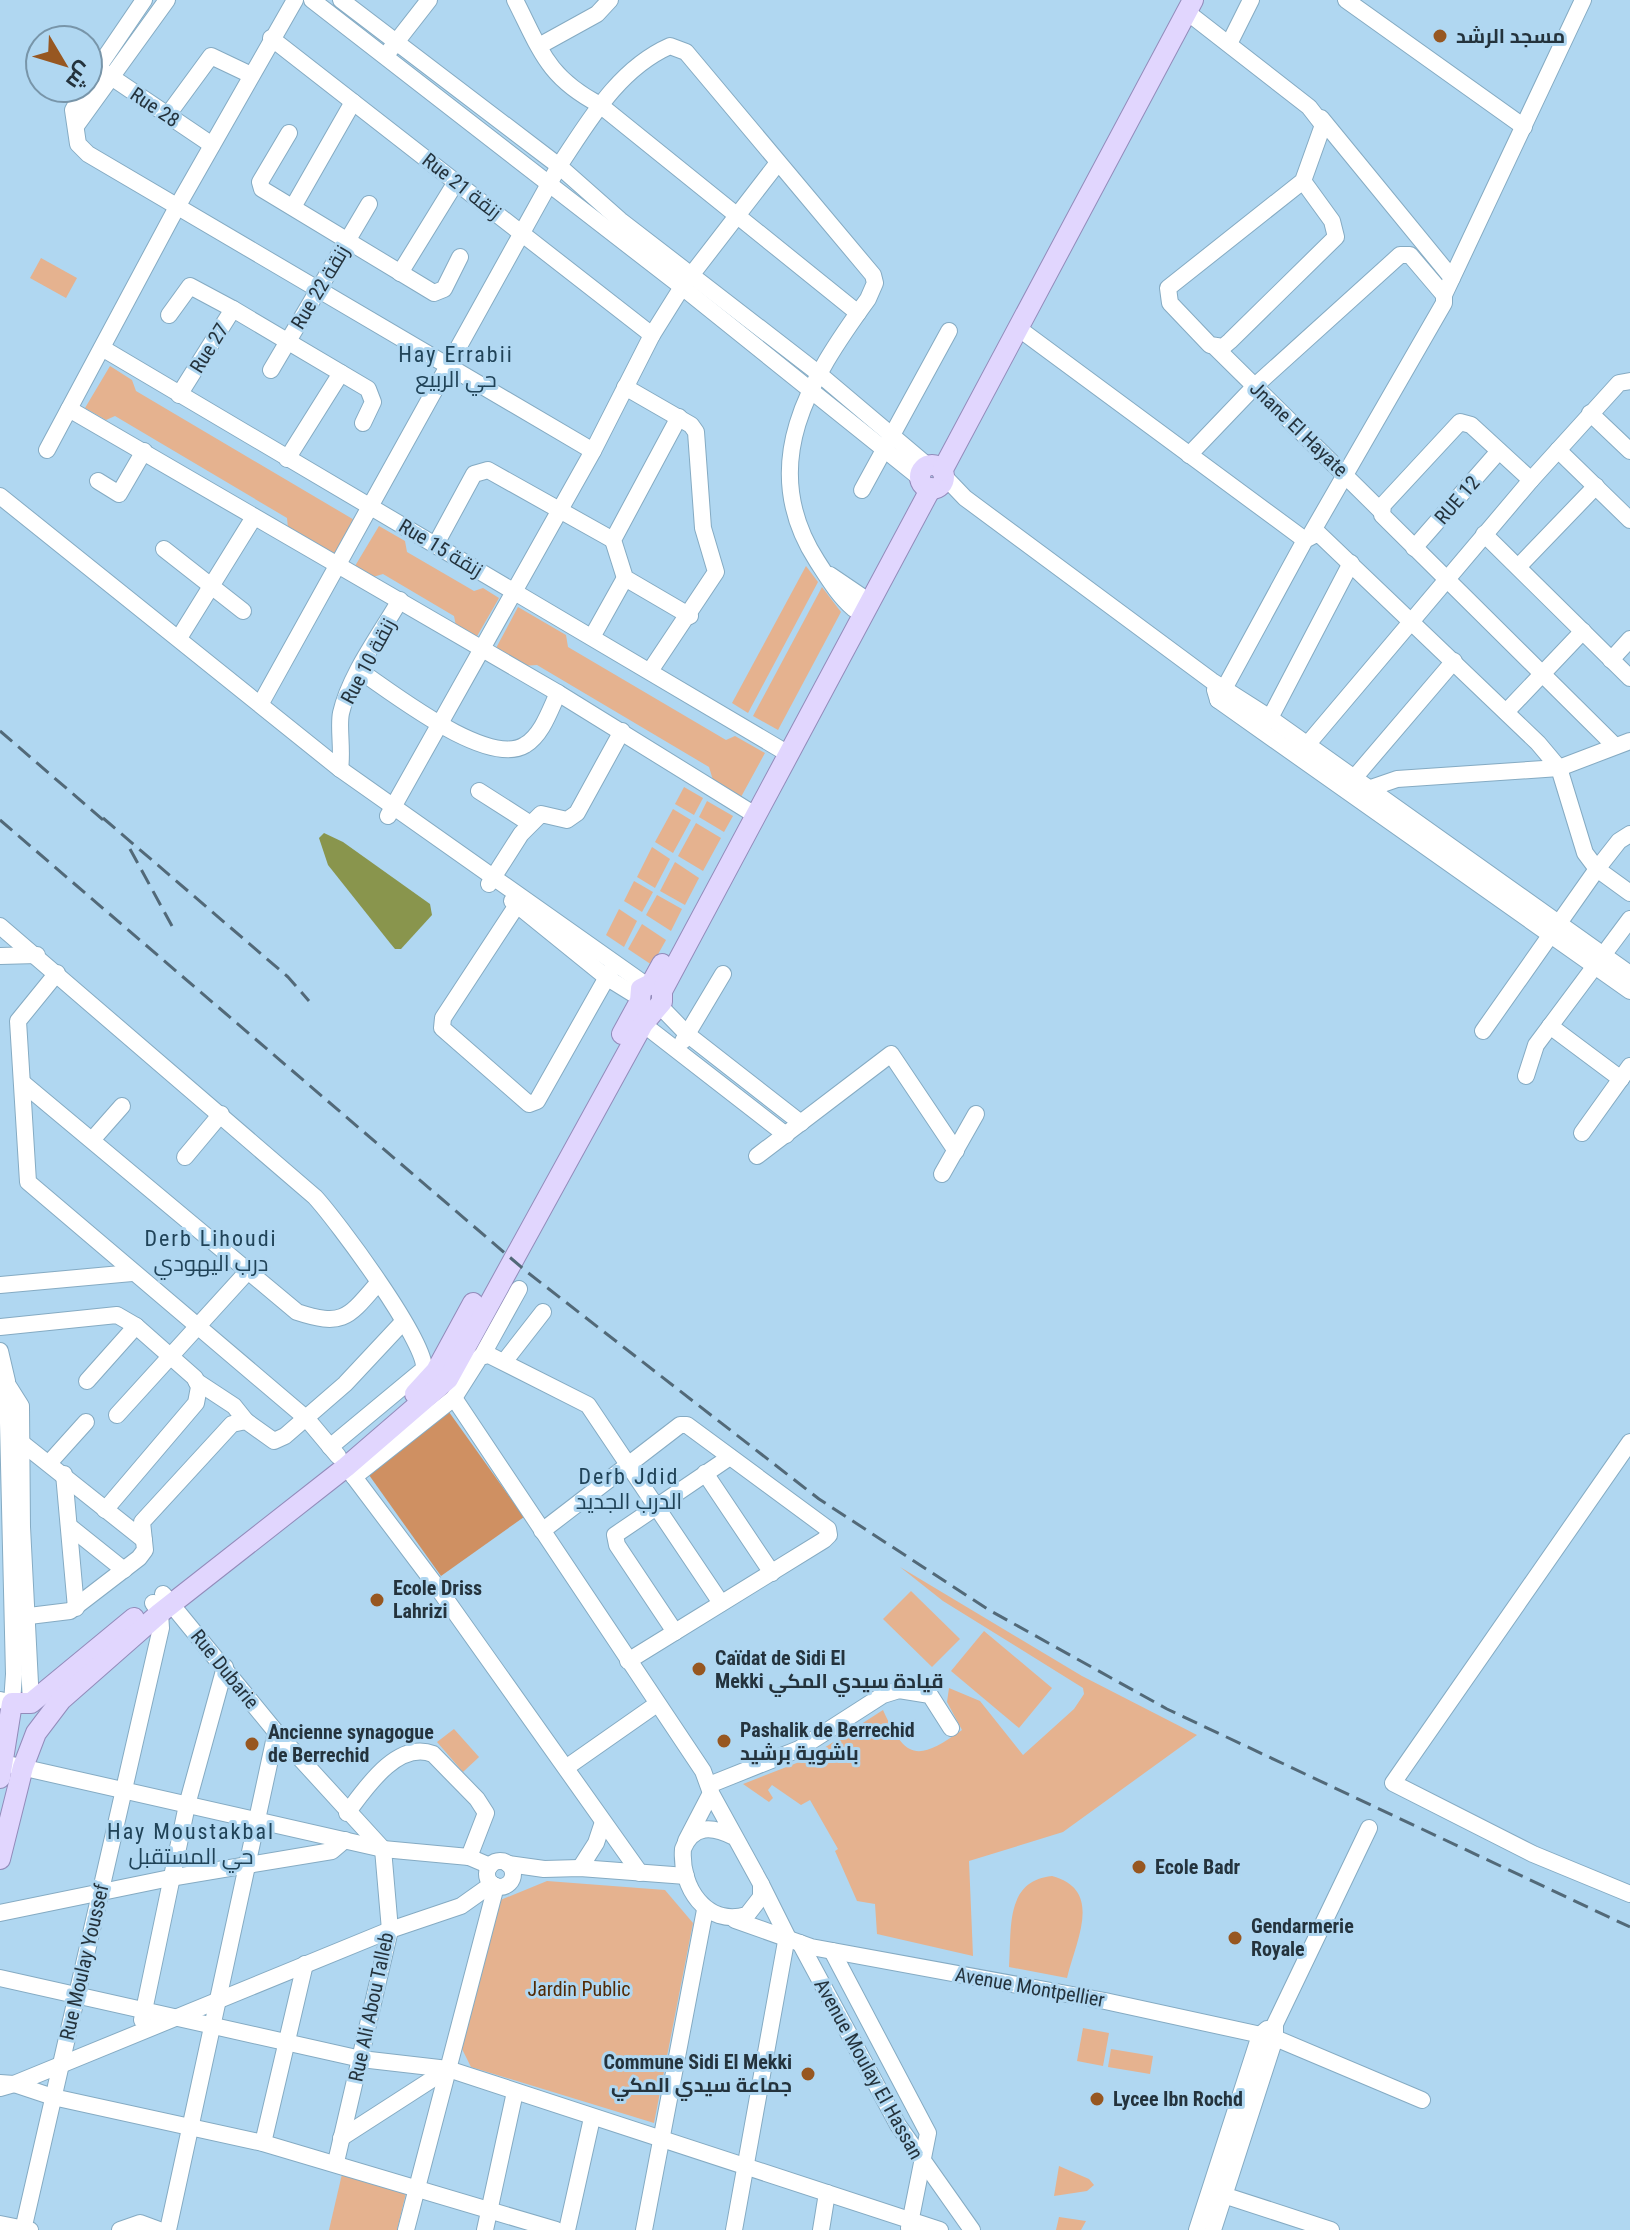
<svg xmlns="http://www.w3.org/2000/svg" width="1630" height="2230" viewBox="0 0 1630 2230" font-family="'Roboto Condensed',Cairo,sans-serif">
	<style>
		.green { fill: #e5b28f }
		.forest { fill: #cf9062 }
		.water { fill: #89954d }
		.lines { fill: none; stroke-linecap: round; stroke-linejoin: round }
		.minor-casing { stroke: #85abc3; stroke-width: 18 }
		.major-casing { stroke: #928bba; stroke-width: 22 }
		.minor { stroke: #fff; stroke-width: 16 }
		.major { stroke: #e1d6fe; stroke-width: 20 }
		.rail { stroke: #526978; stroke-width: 3; stroke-dasharray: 16 8; stroke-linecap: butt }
		.poi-dot { fill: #975721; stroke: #b0d7f1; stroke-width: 3 }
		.labels { text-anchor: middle; stroke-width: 6; stroke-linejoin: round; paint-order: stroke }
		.poi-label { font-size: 20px; font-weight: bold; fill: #24333d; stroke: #b0d7f1; text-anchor: start }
		.street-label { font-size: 20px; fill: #24333d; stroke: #b0d7f1 }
		.park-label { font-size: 20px; fill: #522a04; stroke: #b0d7f1 }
		.neighbourhood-label { font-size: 22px; letter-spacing: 2px; fill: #204358; stroke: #b0d7f1 }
	</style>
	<rect width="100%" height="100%" fill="#b0d7f1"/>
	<g class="green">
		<path d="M41 258 77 278 66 298 30 278Z"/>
		<path d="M110 366 132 380 136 391 356 521 335 556 288 528 287 518 115 416 106 420 85 408Z"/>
		<path d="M379 526 405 541 407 552 474 591 483 588 499 598 476 638 456 626 454 616 383 574 373 577 355 566Z"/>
		<path d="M806 566 818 582 748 713 732 703Z"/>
		<path d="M822 587 841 612 778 730 753 716Z"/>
		<path d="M518 607 566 635 568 647 726 740 735 736 765 753 741 797 713 780 709 767 537 665 522 666 495 650Z"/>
		<path d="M684 787 703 798 694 815 675 804Z"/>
		<path d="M707 801 733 816 724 832 699 817Z"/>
		<path d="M673 809 691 820 673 853 655 842Z"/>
		<path d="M696 823 721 838 703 871 678 856Z"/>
		<path d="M652 847 670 859 655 888 637 877Z"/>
		<path d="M675 862 699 878 685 905 660 891Z"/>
		<path d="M634 881 653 892 642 912 624 901Z"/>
		<path d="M657 895 682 909 671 931 646 915Z"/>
		<path d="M619 909 637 921 624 947 606 935Z"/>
		<path d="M642 924 666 940 652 965 628 949Z"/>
		<path d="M900 1567 1082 1676 1197 1735 1063 1832 969 1861 973 1956 877 1934 875 1904 857 1901 835 1851 838 1849 810 1800 801 1805 772 1785 768 1790 773 1798 769 1802 743 1784 807 1759 883 1710C906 1761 918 1761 962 1730L947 1702 949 1688 980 1701 1023 1755 1074 1709 1084 1694 1083 1688 943 1601Z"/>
		<path d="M911 1591 960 1639 932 1667 883 1619Z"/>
		<path d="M984 1631 1052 1688 1019 1728 951 1671Z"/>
		<path d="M454 1729 479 1757 463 1772 437 1742Z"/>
		<path d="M1052 1876C1104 1890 1076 1940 1067 1978L1009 1967C1012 1930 1004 1881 1052 1876Z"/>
		<path d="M547 1881 665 1890 693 1923 654 2123 471 2067 461 2047 498 1901Z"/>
		<path d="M1083 2028 1109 2033 1103 2066 1077 2061Z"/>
		<path d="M1111 2049 1153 2056 1150 2074 1108 2067Z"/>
		<path d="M1059 2166 1089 2179 1094 2185 1087 2191 1054 2196Z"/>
		<path d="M342 2174 406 2193 397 2230H329Z"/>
		<path d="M1059 2217 1086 2221 1081 2230H1056Z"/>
	</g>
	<path class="forest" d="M449 1412 524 1517 441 1576 369 1475Z"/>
	<path class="water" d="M324 833 343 842 430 904 432 915 401 949H395L390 943 328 865 319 838Z"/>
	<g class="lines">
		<g class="minor-casing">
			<g id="minor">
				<path d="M312 0 682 287 920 478"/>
				<path d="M341 0 559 166 620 220 818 373 928 466"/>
				<path d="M515 0C541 51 547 77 600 105L858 313"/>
				<path d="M1346 0 1524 127"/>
				<path d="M1187 12 1309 107 1323 125 1303 181 1168 288 1170 303 1210 345 1223 347 1230 341 1336 237 1332 221 1303 181"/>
				<path d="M271 38 652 335"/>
				<path d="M1230 42 1251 0"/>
				<path d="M539 46 597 14 610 0"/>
				<path d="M390 50 429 0"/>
				<path d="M98 68 212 145"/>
				<path d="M93 75 144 0"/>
				<path d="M85 88 73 110 78 144 88 154 593 451"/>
				<path d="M167 116 211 56 251 75"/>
				<path d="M1321 118 1452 278"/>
				<path d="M76 126 167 0"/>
				<path d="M289 133 260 182 262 189 434 293 444 289 460 257"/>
				<path d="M293 207 353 102"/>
				<path d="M400 273 456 182"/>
				<path d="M1444 295 1583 0"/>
				<path d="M169 315 190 286 233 309"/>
				<path d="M1018 328 1305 540"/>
				<path d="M102 348 780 749"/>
				<path d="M1216 348 1381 511"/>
				<path d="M271 370 369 204"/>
				<path d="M625 387 691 425 696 432 703 528 716 572 650 671"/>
				<path d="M179 395 233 309 368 389 373 402 363 423"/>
				<path d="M69 409 558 693 747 810"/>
				<path d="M1590 413 1630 451"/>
				<path d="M679 417 613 540 625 578 690 616"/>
				<path d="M47 450 177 207 295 0"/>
				<path d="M1558 450 1630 520"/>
				<path d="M1189 455 1255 386 1400 255H1410L1444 295V303L1311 534"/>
				<path d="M287 459 341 373"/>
				<path d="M943 475 965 498 1212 681 1270 718 1630 974"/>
				<path d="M1531 480 1471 425 1460 422 1383 505 1382 515 1615 746"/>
				<path d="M98 481 119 494 144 451"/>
				<path d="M862 490 949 331"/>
				<path d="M0 496 340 769 646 985"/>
				<path d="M1484 534 1630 678"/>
				<path d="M436 544 474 474 488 470 613 540"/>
				<path d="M1414 548 1499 451"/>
				<path d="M164 549 243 611"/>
				<path d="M1518 567 1596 486"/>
				<path d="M830 575 861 596"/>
				<path d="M592 637 625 578"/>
				<path d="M179 638 254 517"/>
				<path d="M1611 660 1630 639"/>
				<path d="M360 671C393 693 488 768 525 745 542 735 550 710 558 693"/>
				<path d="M1215 690 1218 700 1630 991"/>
				<path d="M1218 700 1305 540 1318 533 1538 743 1559 768 1585 853 1597 869 1630 893"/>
				<path d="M261 703 559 166C589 121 618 69 670 46L686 52 873 275 875 283 868 299C810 379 755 465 817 561 828 578 838 595 854 609"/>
				<path d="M1506 712 1583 631"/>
				<path d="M1270 718 1351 563"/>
				<path d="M1301 752 1531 480 1619 383 1630 381"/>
				<path d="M340 769C343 750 338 727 341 713 350 674 380 635 400 600"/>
				<path d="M1349 784 1454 661"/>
				<path d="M1368 789 1397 779 1559 768 1630 741"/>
				<path d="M479 791 529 823"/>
				<path d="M388 816 593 451 652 335 682 287 777 164"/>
				<path d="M489 884 521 834 541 814 567 820 577 813 622 731"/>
				<path d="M512 901 606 977 640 998"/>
				<path d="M517 905 443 1018 442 1028 529 1104 537 1101 611 970"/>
				<path d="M0 926 315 1197C337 1221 427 1342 424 1369L330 1447"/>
				<path d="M0 956 37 955"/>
				<path d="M57 973 18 1021 28 1182 307 1419 338 1456"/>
				<path d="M659 1005 687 1034 801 1123"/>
				<path d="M643 1024 786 1135"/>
				<path d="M1550 1026 1621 1079"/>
				<path d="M1483 1031 1597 869 1619 841 1630 834"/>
				<path d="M683 1041 723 974"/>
				<path d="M1526 1076 1536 1045 1630 919"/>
				<path d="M24 1084 297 1312C343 1327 348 1318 378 1283"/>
				<path d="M1582 1133 1630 1066"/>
				<path d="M92 1140 122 1106"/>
				<path d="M757 1156 891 1054 956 1151"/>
				<path d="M185 1157 221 1114"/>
				<path d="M942 1174 976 1114"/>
				<path d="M0 1285 132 1273"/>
				<path d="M0 1327 117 1315 136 1326 195 1378 199 1387 196 1403 105 1510"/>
				<path d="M0 1351 7 1381 14 1674 12 1703 0 1700"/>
				<path d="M483 1354 519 1289"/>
				<path d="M504 1362 543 1312"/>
				<path d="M4 1379 21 1406 22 1527 31 1703"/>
				<path d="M87 1381 136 1326"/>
				<path d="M196 1381 234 1406 246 1421"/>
				<path d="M454 1398 703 1771 711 1793 761 1884V1897L747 1915C706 1927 680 1887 683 1849 693 1824 713 1826 734 1837"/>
				<path d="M117 1415 248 1271"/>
				<path d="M1630 1442 1393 1783 1533 1854 1630 1894"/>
				<path d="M22 1443 144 1540"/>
				<path d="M50 1462 86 1422"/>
				<path d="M348 1469 440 1591 640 1873"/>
				<path d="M705 1473 772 1573"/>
				<path d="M64 1474 76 1608"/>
				<path d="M354 1477 454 1398 480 1357 489 1355 588 1405 721 1603"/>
				<path d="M69 1526 124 1570"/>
				<path d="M542 1531 680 1425H687L828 1529 829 1535 824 1540 628 1661"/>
				<path d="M163 1594 276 1732 382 1848"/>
				<path d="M29 1616 70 1611 139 1558 145 1550 142 1522 232 1424 246 1421 274 1441 285 1436 345 1384 403 1322"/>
				<path d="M675 1632 617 1545 615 1535 730 1457"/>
				<path d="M12 1765 383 1849 469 1857 490 1866"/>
				<path d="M567 1767 657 1704"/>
				<path d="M709 1785 799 1749 883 1695 899 1690 930 1695 951 1728"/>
				<path d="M347 1813C365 1789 397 1740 433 1754L477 1799 486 1813 469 1857"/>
				<path d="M686 1841 711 1793"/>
				<circle cx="500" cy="1874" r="13"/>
				<path d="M508 1864 544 1869 580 1868 686 1876"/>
				<path d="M580 1868 596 1843 603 1822"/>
				<path d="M492 1884 461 1906 390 1930 14 2084 53 2097 263 2143 556 2230"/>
				<path d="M0 1913 170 1878 332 1851 345 1840"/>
				<path d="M735 1920 811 1947 1105 2001 1275 2038 1422 2100"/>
				<path d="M800 1943 898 2125 972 2230"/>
				<path d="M832 1951 928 2133 909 2228"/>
				<path d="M0 1978 361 2059 448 2069 940 2230"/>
				<path d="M142 2020 187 1805 225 1667"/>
				<path d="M0 2083 14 2084 0 2088"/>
				<path d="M341 2138 448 2069"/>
				<path d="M263 2143 305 1964"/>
				<path d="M336 2162 390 1930 383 1849"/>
				<path d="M1214 2192 1331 2230"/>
				<path d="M0 2224 30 2230"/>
				<path d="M23 2230 161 1628 160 1613 153 1603"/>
				<path d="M120 2230 140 2223 159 2230"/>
				<path d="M168 2230 276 1732"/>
				<path d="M406 2230 496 1886"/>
				<path d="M485 2230 515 2092"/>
				<path d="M567 2230 592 2118"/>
				<path d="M644 2230 705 1910"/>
				<path d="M734 2230 787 1936 761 1884"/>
				<path d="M821 2230 827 2193"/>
				<path d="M1197 2230 1260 2035 1267 2029"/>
				<path d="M1213 2230 1275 2038V2024L1369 1828"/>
			</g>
		</g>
		<g class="major-casing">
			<g id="major">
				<circle cx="932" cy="477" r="12"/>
				<path d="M942 471 1193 0"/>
				<path d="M622 1034 640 1001 641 989 651 984 662 964"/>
				<path d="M415 1394 436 1371 473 1303"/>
				<path d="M0 1778 12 1703H31L134 1618"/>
				<path d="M0 1859 23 1767 36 1733 61 1700 160 1613 346 1467 448 1379 643 1024 662 1002V991L931 488"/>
			</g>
		</g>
		<use href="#minor" class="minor"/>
		<use href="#major" class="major"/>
		<g class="rail">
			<path d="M0 731 109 825"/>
			<path d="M103 818 288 977 309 1001"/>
			<path d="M0 820 527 1272 819 1499 989 1610 1167 1709 1630 1927"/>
			<path d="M130 849 172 926"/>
		</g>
	</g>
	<g class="poi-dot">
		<circle cx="1440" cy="36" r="8"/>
		<circle cx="377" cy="1600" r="8"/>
		<circle cx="699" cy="1669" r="8"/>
		<circle cx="724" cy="1741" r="8"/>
		<circle cx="252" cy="1744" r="8"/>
		<circle cx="1139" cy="1867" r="8"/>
		<circle cx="1235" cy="1938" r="8"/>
		<circle cx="808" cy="2074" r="8"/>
		<circle cx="1097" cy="2099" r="8"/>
	</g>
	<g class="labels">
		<g class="poi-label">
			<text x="1456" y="43">مسجد الرشد</text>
			<text x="393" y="1595">Ecole Driss<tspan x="393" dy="23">Lahrizi</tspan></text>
			<text x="715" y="1665">Caïdat de Sidi El<tspan x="715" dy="23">Mekki قيادة سيدي المكي</tspan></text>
			<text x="740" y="1737">Pashalik de Berrechid<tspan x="740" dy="23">باشوية برشيد</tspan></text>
			<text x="268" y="1739">Ancienne synagogue<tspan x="268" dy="23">de Berrechid</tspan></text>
			<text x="1155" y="1874">Ecole Badr</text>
			<text x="1251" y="1933">Gendarmerie<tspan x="1251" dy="23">Royale</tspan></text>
			<text x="792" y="2069" text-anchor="end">Commune Sidi El Mekki<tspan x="792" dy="23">جماعة سيدي المكي</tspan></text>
			<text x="1113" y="2106">Lycee Ibn Rochd</text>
		</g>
		<g class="street-label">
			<text transform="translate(155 107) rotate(34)" y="7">Rue 28</text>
			<text transform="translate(462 186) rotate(38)" y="7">Rue 21 زنقة</text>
			<text transform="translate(320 287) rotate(-59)" y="7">Rue 22 زنقة</text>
			<text transform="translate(209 348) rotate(-58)" y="7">Rue 27</text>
			<text transform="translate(1299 429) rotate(44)" y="7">Jnane El Hayate</text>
			<text transform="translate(1457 500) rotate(-49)" y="7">RUE 12</text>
			<text transform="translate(441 548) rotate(31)" y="7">Rue 15 زنقة</text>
			<text transform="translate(368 661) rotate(-62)" y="7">Rue 10 زنقة</text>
			<text transform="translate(225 1669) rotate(51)" y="7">Rue Dubarie</text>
			<text transform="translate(84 1962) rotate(-77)" y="7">Rue Moulay Youssef</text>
			<text transform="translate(1030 1987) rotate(10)" y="7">Avenue Montpellier</text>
			<text transform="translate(371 2007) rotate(-78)" y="7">Rue Ali Abou Talleb</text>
			<text transform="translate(869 2069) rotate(61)" y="7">Avenue Moulay El Hassan</text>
		</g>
		<g class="park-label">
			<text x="579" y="1996">Jardin Public</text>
		</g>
		<g class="neighbourhood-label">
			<text x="456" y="362">Hay Errabii<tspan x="456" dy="25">حي الربيع</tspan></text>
			<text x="211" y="1246">Derb Lihoudi<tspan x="211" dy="25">درب اليهودي</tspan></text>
			<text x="629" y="1484">Derb Jdid<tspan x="629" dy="25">الدرب الجديد</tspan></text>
			<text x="191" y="1839">Hay Moustakbal<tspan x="191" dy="25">حي المستقبل</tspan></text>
		</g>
	</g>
	<g transform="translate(64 64) rotate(128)"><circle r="38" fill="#b0d7f1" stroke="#7895a9" stroke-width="2"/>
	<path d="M0-6L14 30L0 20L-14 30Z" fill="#975721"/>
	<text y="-12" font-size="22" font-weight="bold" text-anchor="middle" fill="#24333d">ش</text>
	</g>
</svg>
